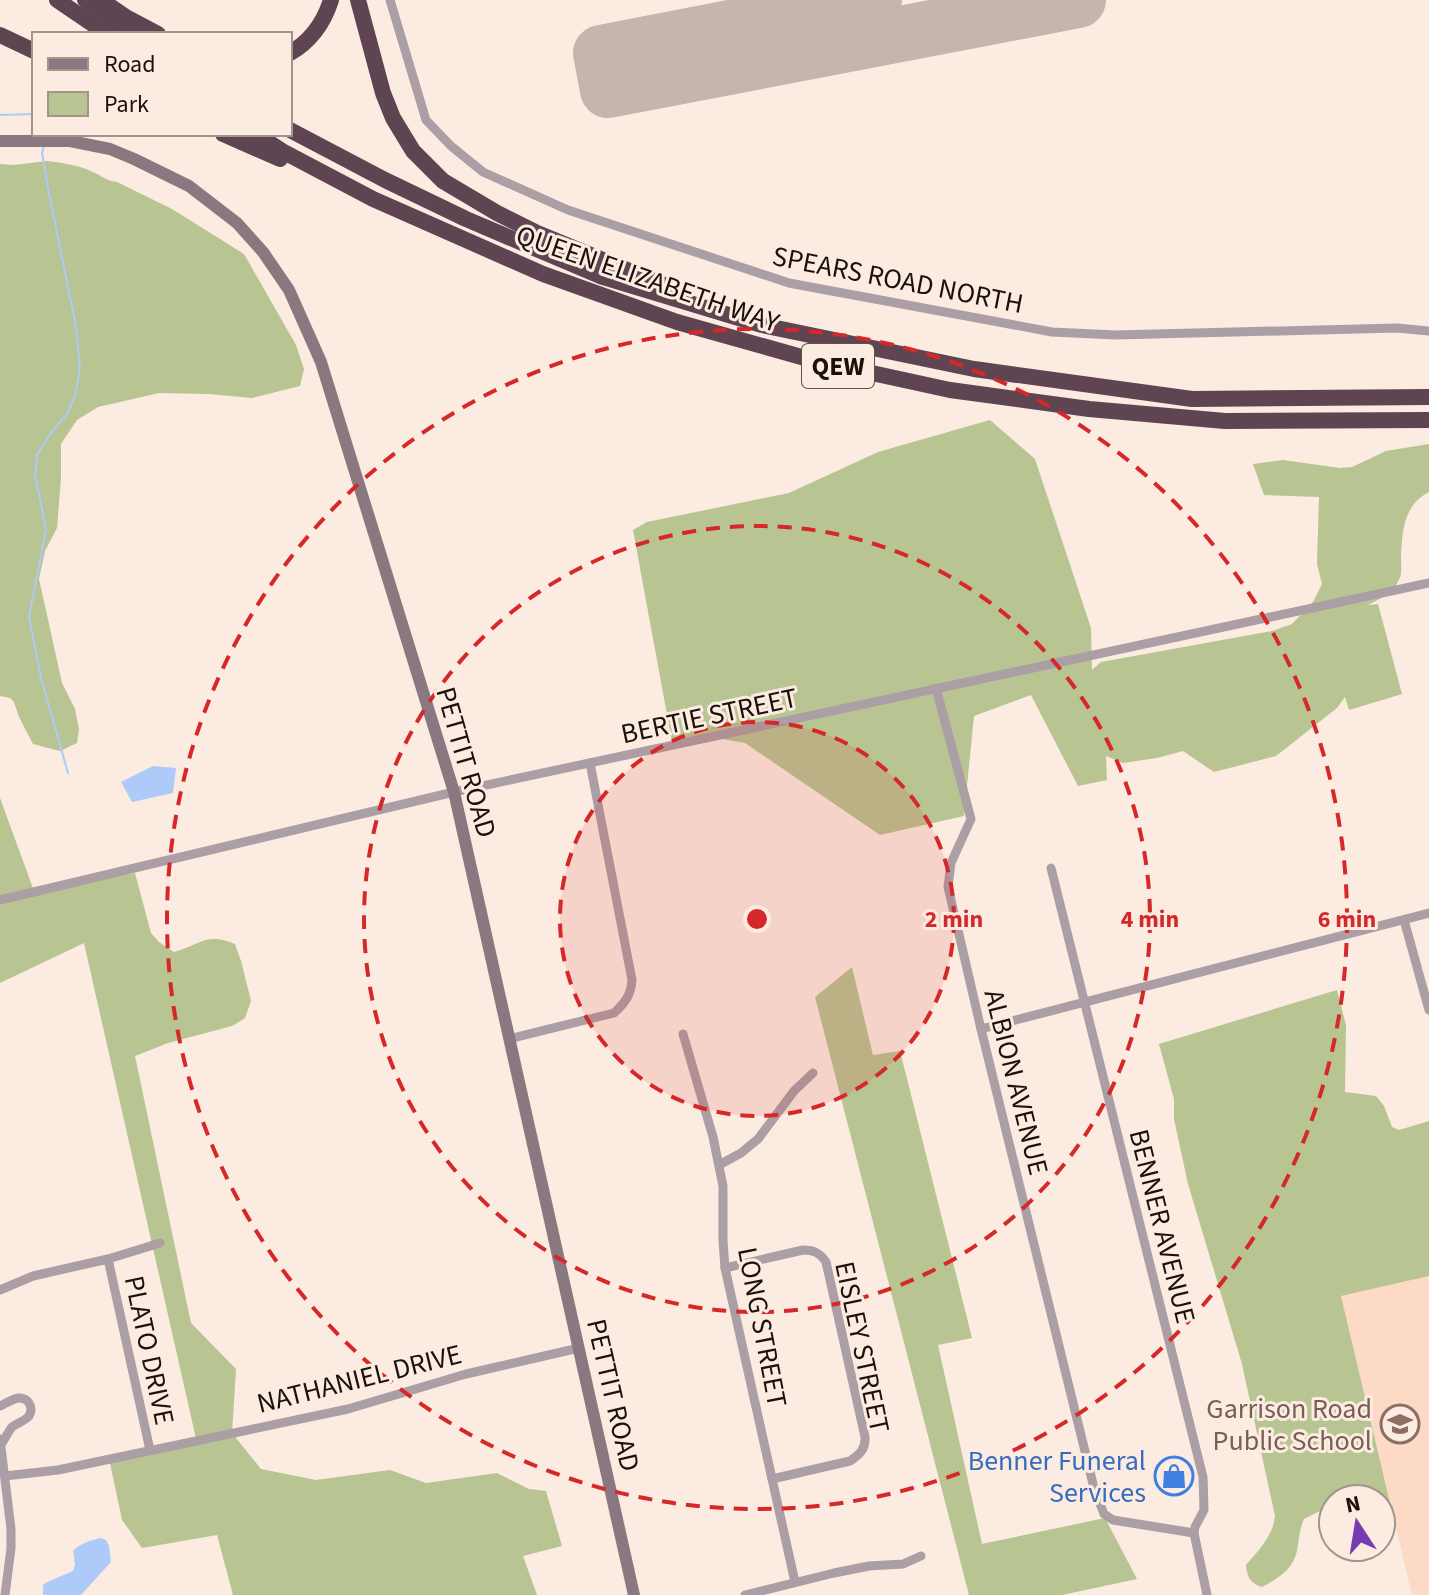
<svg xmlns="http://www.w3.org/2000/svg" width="1429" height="1595" viewBox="0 0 1429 1595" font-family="'Source Sans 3',sans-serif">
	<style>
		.built { fill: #fddac5 }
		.green { fill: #b8c491 }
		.water { fill: #aecaf8 }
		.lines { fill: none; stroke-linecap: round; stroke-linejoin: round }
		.stream { stroke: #aecaf8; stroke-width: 2 }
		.runway { stroke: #c5b6ad; stroke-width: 56 }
		.street { stroke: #ab9ea4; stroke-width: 9 }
		.secondary { stroke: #8a7880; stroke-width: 12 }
		.highway { stroke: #5e4551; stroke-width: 16 }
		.ring { fill: none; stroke: #d62828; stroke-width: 4; stroke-dasharray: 14 10 }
		.labels { text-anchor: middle; stroke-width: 6; stroke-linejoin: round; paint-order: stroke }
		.shield { fill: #fbebe0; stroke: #5e524c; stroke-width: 2 }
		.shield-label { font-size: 26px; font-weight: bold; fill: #1b110c }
		.street-label { font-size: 28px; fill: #1b110c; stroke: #fbebe0 }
		.education-label { font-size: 28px; fill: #785e54; stroke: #fbebe0; text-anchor: end }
		.shop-label { font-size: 28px; fill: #366cbe; stroke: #fbebe0; text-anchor: end }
		.centre { fill: #d62828; stroke: #fbebe0; stroke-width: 4 }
		.ring-label { font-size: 24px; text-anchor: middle; font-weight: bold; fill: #d62828; stroke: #fbebe0; stroke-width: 6; stroke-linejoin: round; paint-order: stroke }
	</style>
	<rect width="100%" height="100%" fill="#fbebe0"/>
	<path class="built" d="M1429 1276V1595H1412L1341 1296Z"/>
	<g class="green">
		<path d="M47 161C63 163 78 165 93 172 102 176 107 181 117 182L172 209 244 254 296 345 304 369 300 386 252 398 209 394 159 393 98 407 77 420 61 444V478L57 528 45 551 39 579 62 683 75 709 79 729 77 743 60 751 33 744 19 717 14 702 10 698 0 696V164L14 165Z"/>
		<path d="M990 420 1035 459 1091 628 1092 670 1101 662 1272 631 1292 624 1313 602 1322 584 1317 564 1319 497 1264 495 1253 464 1283 460 1340 468 1352 467 1386 451 1429 444V492C1403 505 1402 533 1401 558 1401 564 1402 572 1400 577 1396 591 1380 599 1368 605L1378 604 1402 694 1349 710 1345 697 1337 708 1276 756 1214 772 1183 751 1157 758 1123 763 1106 756 1107 780 1078 786 1031 695 974 716 964 816 880 835 745 743 716 738 673 747 633 530 647 522 789 493 878 452Z"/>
		<path d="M0 798 34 891 135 873 151 933 159 942 174 952C201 945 205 932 235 944L241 961 251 1001 245 1018 232 1026 168 1043 135 1056 191 1323 236 1369 232 1433 261 1469 316 1480 390 1470 426 1483 497 1473 529 1489 546 1491 562 1546 523 1556 537 1595H233L217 1535 142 1548 122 1520 110 1463 197 1443 84 943 0 983Z"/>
		<path d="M852 967 873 1055 900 1051 972 1338 938 1345 982 1544 1105 1518 1137 1579 1062 1595H969L815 997Z"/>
		<path d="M1337 990 1346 1025 1345 1092 1376 1096 1384 1106 1392 1127 1399 1130 1429 1121V1276L1341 1296 1396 1528 1381 1532V1499H1333V1514L1331 1512 1320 1511 1304 1519C1299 1530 1299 1540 1297 1551 1293 1570 1277 1579 1262 1587 1250 1583 1247 1577 1246 1565 1259 1550 1273 1536 1275 1516L1242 1364 1188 1184 1174 1119V1099L1159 1044Z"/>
	</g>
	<g class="water">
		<path d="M153 766 176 768 173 793 132 802 121 782Z"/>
		<path d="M100 1538 106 1540 109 1546 111 1562 81 1595H43V1585L47 1582 73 1571 75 1564 73 1551C80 1543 90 1541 100 1538Z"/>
	</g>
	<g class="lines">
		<g class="stream">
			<path d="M0 115 34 114"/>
			<path d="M44 146 42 153 48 188 76 327 80 368 75 396 67 414 50 434 37 455 35 475 46 529 29 617 41 678 68 773"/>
		</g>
		<path class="runway" d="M874 0 601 53 608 90 1078 0"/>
		<g class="street">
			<path d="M390 0 426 120 451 146 483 172 568 210 789 283 1052 332 1116 335 1397 328 1429 331"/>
			<path d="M936 688 971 819 951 863 948 887 981 1029 1094 1488 1104 1514 1113 1520 1194 1533"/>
			<path d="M1051 868 1203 1477 1204 1510 1195 1527 1194 1533 1207 1595"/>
			<path d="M0 900 454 792 1429 583"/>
			<path d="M1404 920 1429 1010"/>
			<path d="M981 1029 1429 913"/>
			<path d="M683 1034 713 1137 723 1186V1241L725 1268 795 1582"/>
			<path d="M509 1039 614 1013C625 1003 631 995 632 980L590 763"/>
			<path d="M719 1165 741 1153 758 1139 794 1091 813 1073"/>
			<path d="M108 1259 150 1450"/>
			<path d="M725 1268 803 1250C814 1250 820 1253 826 1262L865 1437C866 1449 859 1455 850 1461L772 1479"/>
			<path d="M0 1290 33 1276 108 1259 160 1243"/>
			<path d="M0 1406C5 1404 12 1399 18 1398 28 1397 34 1407 29 1416 25 1421 17 1423 12 1427 8 1432 5 1439 2 1443"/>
			<path d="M0 1439 11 1529V1548L5 1595"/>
			<path d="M5 1476 58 1470 348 1409 466 1374 579 1348"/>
			<path d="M745 1595 834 1573 869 1566 903 1564 921 1556"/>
		</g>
		<path class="secondary" d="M0 141H70L110 149 134 159 189 186 237 223 263 252 289 290 321 362 454 792 634 1595"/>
		<g class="highway">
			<path d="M57 0 107 34"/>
			<path d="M85 0 133 34"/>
			<path d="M101 0 126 17 158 34"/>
			<path d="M358 0 383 93 393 118 413 151 443 181 497 213 537 233 671 288"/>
			<path d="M0 35 34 51"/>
			<path d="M290 53C311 41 324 22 331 0"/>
			<path d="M290 130 385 180 466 219 600 276 762 325 974 369 1192 399 1429 397"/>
			<path d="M223 134 280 159"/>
			<path d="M256 134 282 151 373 199 543 274 677 322 812 360 950 390 1089 409 1225 421 1429 420"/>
		</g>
	</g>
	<circle cx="757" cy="919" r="197" fill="#d62828" fill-opacity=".12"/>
	<g class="ring">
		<circle cx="757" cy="919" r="197"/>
		<circle cx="757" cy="919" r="393"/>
		<circle cx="757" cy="919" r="590"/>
	</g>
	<defs>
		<g id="school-ring" transform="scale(2)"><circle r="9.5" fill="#fbebe0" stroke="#8d6e63" stroke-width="1.5"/><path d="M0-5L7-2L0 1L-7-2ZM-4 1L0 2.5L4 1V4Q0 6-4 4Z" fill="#8d6e63"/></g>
		<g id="shop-ring" transform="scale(2)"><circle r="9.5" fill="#fbebe0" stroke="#3f7fe0" stroke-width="1.5"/><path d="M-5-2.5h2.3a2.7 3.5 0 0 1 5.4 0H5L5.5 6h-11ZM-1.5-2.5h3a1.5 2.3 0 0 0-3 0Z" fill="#3f7fe0"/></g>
	</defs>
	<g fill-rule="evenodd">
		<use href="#school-ring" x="1400" y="1424"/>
		<use href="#shop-ring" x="1174" y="1476"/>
	</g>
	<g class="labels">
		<rect class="shield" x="802" y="344" width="72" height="44" rx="6"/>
		<g class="shield-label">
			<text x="838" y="375">QEW</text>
		</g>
		<g class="street-label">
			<text transform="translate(648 278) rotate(19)" y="10">QUEEN ELIZABETH WAY</text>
			<text transform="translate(898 279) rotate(11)" y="10">SPEARS ROAD NORTH</text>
			<text transform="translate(709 715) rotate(-12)" y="10">BERTIE STREET</text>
			<text transform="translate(467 762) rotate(74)" y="10">PETTIT ROAD</text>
			<text transform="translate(1017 1082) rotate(76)" y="10">ALBION AVENUE</text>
			<text transform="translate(1163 1226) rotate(76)" y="10">BENNER AVENUE</text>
			<text transform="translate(763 1327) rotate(79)" y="10">LONG STREET</text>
			<text transform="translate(863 1347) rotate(78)" y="10">EISLEY STREET</text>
			<text transform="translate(150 1350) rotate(78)" y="10">PLATO DRIVE</text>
			<text transform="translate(359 1378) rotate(-14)" y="10">NATHANIEL DRIVE</text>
			<text transform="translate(614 1395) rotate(77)" y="10">PETTIT ROAD</text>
		</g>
		<g class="education-label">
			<text x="1372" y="1418">Garrison Road<tspan x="1372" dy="32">Public School</tspan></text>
		</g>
		<g class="shop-label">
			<text x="1146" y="1470">Benner Funeral<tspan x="1146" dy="32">Services</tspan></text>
		</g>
	</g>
	<circle cx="757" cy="919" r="12" class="centre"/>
	<g class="ring-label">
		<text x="954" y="927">2 min</text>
		<text x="1150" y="927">4 min</text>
		<text x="1347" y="927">6 min</text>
	</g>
	<rect x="32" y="32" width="260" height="104" fill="#fbebe0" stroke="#a1948b" stroke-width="2"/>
	<rect x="48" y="58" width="40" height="12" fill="#8a7880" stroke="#a1948b" stroke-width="2"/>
	<text x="104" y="72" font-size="24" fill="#1b110c">Road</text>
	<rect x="48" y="92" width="40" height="24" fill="#b8c491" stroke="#a1948b" stroke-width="2"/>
	<text x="104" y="112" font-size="24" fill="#1b110c">Park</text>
	<g transform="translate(1357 1523) rotate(348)"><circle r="38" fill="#fbebe0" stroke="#a1948b" stroke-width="2"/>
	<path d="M0-6L14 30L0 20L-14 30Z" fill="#763db3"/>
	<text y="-12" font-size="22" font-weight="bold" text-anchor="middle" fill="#1b110c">N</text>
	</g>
</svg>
